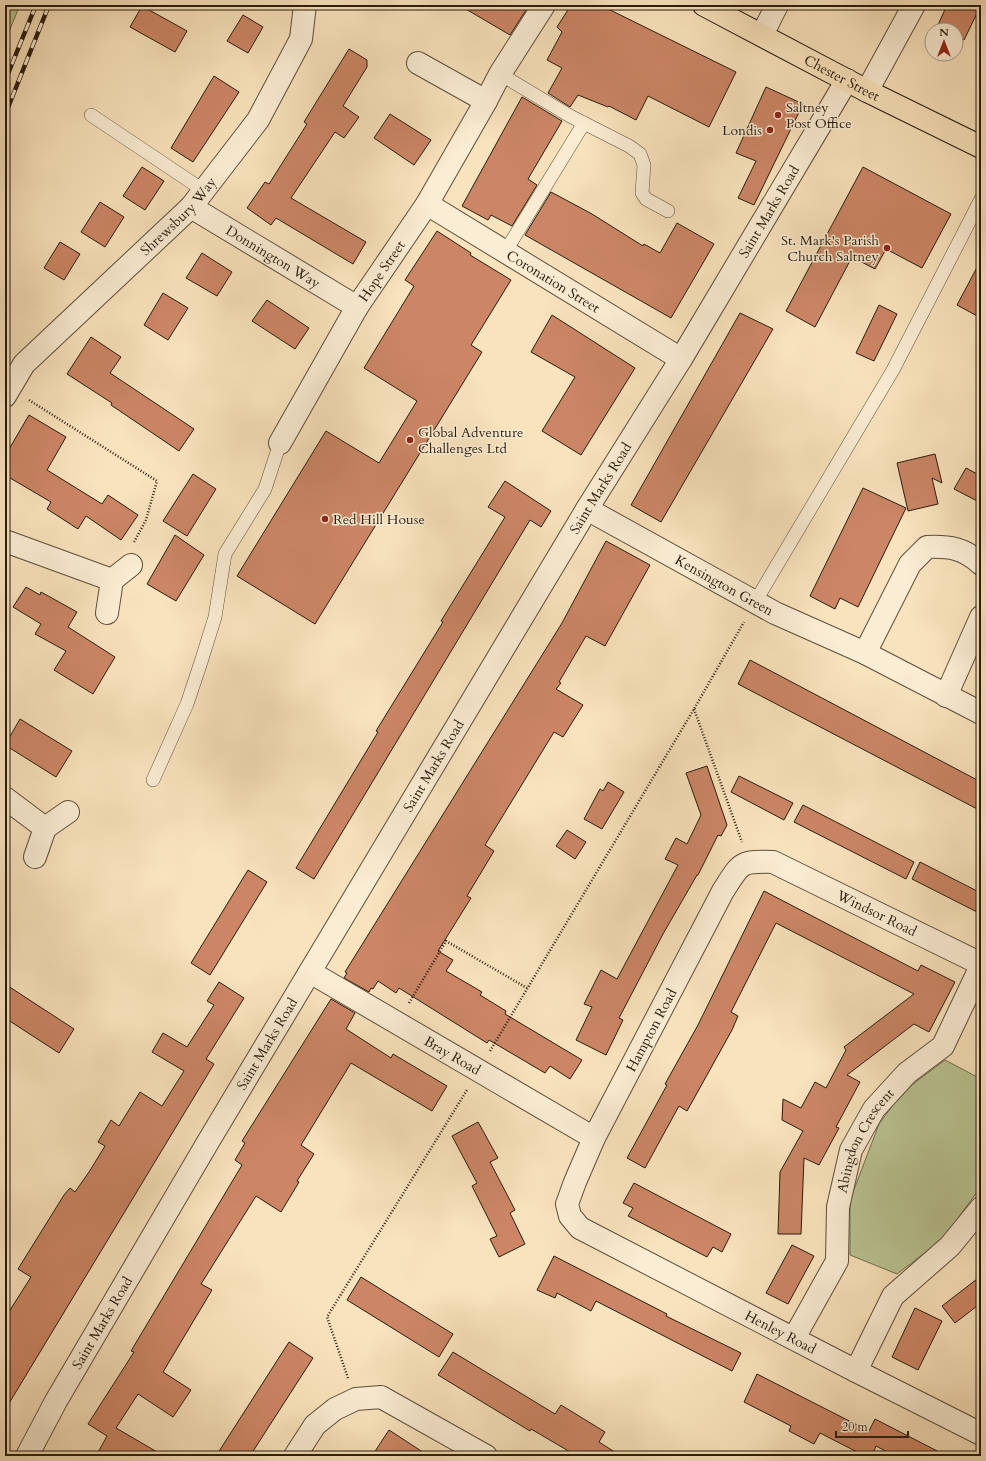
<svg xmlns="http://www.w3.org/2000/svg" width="986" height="1461" viewBox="0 0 986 1461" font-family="Cardo,serif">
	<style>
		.green { fill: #bac494; stroke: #707051 }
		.building { fill: #cc8666; stroke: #271c0e }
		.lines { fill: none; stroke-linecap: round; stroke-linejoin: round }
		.lane-casing { stroke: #5c4e3a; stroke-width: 14 }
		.street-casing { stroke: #5c4e3a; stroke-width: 24 }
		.primary-casing { stroke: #271c0e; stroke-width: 24 }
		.path { stroke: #271c0e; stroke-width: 2.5; stroke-dasharray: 1 2; stroke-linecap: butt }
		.lane { stroke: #fbedd4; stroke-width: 13 }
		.street { stroke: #fbedd4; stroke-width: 22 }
		.primary { stroke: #f9e3bd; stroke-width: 22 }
		.rail-casing { stroke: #271c0e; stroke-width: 4.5 }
		.rail { stroke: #fbedd4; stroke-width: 3; stroke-dasharray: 9; stroke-linecap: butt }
		.poi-dot { fill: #8f2418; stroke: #fbedd4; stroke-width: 1.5 }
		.labels { text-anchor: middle; stroke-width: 3; stroke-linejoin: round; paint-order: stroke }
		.street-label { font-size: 14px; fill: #271c0e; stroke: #fbedd4 }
		.poi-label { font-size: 14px; fill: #271c0e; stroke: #fbedd4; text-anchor: start }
	</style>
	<rect width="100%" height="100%" fill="#f9e3bd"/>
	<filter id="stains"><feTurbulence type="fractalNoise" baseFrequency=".005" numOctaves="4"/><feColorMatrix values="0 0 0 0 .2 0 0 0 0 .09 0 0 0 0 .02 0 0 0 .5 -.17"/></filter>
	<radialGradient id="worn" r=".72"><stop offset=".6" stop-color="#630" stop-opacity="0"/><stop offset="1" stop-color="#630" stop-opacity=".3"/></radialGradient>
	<g class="green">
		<path d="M5 5H20L5 41Z"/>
		<path d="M945 1060 981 1079V1178L977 1192 942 1240 897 1274 850 1255V1200L879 1124 893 1105 913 1084Z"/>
	</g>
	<g class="building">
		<path d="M459 5H517L526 10 510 35Z"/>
		<path d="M571 5H600L736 72 709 127 648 96 636 120 609 106 608 107 578 95 570 107 548 93 562 68 547 60 562 32 557 27Z"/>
		<path d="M947 5H981L964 40 956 36V30H943L937 27Z"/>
		<path d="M142 6 187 31 175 52 130 27Z"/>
		<path d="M243 15 263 27 248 53 227 41Z"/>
		<path d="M349 49 367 60V67L343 106 359 117 344 138 335 132 291 198 366 242 353 264 276 218 271 225 247 208 265 182 269 184 307 124 304 122Z"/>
		<path d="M214 76 239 92 193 162 171 148Z"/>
		<path d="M766 87 803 104 754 205 738 198 756 161 736 153Z"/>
		<path d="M522 97 562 121 528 179 537 185 512 226 491 215 488 220 462 206Z"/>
		<path d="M390 114 431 140 414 165 374 138Z"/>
		<path d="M142 167 164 181 145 210 123 196Z"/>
		<path d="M863 167 951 214 922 268 886 249 875 269 852 257 815 327 786 311Z"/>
		<path d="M551 192 592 214 643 246 644 244 660 253 677 223 714 244 671 318 525 235Z"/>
		<path d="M100 202 124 217 105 247 81 232Z"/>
		<path d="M437 231 471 253 470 255 511 280 471 345 482 352 315 624 237 576 326 431 379 463 417 401 364 368 414 286 405 280Z"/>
		<path d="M60 242 80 254 64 280 44 268Z"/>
		<path d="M202 253 232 272 217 296 186 278Z"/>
		<path d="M981 260V318L957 305Z"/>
		<path d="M163 293 188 308 168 340 144 325Z"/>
		<path d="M267 300 309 328 295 349 252 321Z"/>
		<path d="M879 305 897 314 874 361 856 353Z"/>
		<path d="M740 313 773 329 661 522 631 505Z"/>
		<path d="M552 315 635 368 581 455 542 431 575 377 531 352Z"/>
		<path d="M91 337 121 357 110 373 194 429 179 451 111 405 112 403 67 374Z"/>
		<path d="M29 415 66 437 47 470 102 504 108 495 138 515 121 540 86 516 78 529 47 509 51 502 5 475V456Z"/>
		<path d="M935 454 942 483 932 478 938 504 908 511 897 463Z"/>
		<path d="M966 468 981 476V503L954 489Z"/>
		<path d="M193 474 216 489 187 536 163 521Z"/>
		<path d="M505 481 551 511 541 527 530 520 314 879 296 868 378 732 376 731 443 622 441 621 505 517 488 507Z"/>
		<path d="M863 488 906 508 858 607 840 598 835 609 810 596Z"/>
		<path d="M175 535 204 555 176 601 147 584Z"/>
		<path d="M606 541 650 565 605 646 586 636 559 682 561 683 556 689 583 705 563 737 554 732 485 845 494 851 467 896 471 898 438 951 453 960 446 971 482 992 480 995 506 1011 505 1014 582 1060 570 1079 550 1066 545 1073 489 1040 487 1043 399 988 396 993 378 981 373 989 371 988 369 992 344 978 347 973 345 972 562 623Z"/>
		<path d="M26 587 40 595 41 592 77 612 68 627 115 657 93 694 54 670 66 651 35 634 41 624 13 607Z"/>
		<path d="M750 660 981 782V811L738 684Z"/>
		<path d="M20 719 72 751 56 777 5 745Z"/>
		<path d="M707 766 727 825 721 836 718 835 698 875H697L663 934 619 1018 623 1020 606 1055 576 1040 592 1007 584 1004 601 970 617 979 678 865 665 859 676 838 687 844 701 815 686 773Z"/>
		<path d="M739 776 793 803 784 820 731 792Z"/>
		<path d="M608 782 624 792 602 829 584 819 600 789 603 791Z"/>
		<path d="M803 805 914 862 906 879 794 822Z"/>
		<path d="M567 830 586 842 575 859 556 846Z"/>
		<path d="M920 862 981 893V914L912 879Z"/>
		<path d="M248 870 267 882 210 975 191 963Z"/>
		<path d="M764 891 918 971 921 965 955 982 929 1032 914 1024 847 1075 860 1082 836 1127 839 1128 819 1165 804 1158 801 1234H778L780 1172 803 1131 782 1120 783 1099 801 1108 815 1082 826 1088 846 1050 844 1047 914 994 776 923 731 1012 738 1016 732 1030 687 1111 679 1106 645 1168 627 1158 667 1085 665 1084 698 1025Z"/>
		<path d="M219 982 244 998 206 1059 214 1064 5 1410V1318L31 1277 18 1269 64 1195 70 1188 75 1192 89 1172 105 1146 98 1142 111 1120 119 1126 140 1092 162 1106 184 1071 152 1052 163 1033 187 1047 214 1005 207 1001Z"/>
		<path d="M5 984 74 1029 59 1053 5 1018Z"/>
		<path d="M331 999 355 1013 346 1029 391 1058 393 1054 447 1086 432 1111 351 1063 301 1145 314 1154 297 1181 299 1182 281 1212 256 1196 201 1284 212 1290 163 1372 191 1390 173 1417 138 1394 116 1428 164 1456H96L107 1436 88 1424 134 1352 131 1351 242 1165 235 1160 245 1143 242 1141Z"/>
		<path d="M478 1122 498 1158 490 1162 515 1210 510 1213 525 1244 499 1257 490 1239 497 1236 472 1186 477 1183 452 1136Z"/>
		<path d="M634 1183 731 1234 722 1252 713 1247 707 1257 628 1216 633 1208 623 1203Z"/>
		<path d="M792 1245 814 1256 788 1304 766 1293Z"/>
		<path d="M554 1256 667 1314 666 1316 741 1353 732 1371 596 1301 591 1311 557 1293 555 1298 537 1290Z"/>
		<path d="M981 1276V1303L955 1323 942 1306Z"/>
		<path d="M361 1277 453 1334 439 1357 347 1300Z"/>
		<path d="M915 1308 942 1321 918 1370 892 1357Z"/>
		<path d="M289 1342 313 1358 275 1417 250 1456H216Z"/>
		<path d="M453 1352 555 1414 561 1405 605 1432 599 1442 621 1456H577L531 1429 530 1431 438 1375Z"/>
		<path d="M757 1374 869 1431 875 1419 947 1456H895L876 1446 872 1456H865L820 1433 814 1444 789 1431 791 1426 744 1402Z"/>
		<path d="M389 1430 429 1456H372Z"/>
	</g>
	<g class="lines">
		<g class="lane-casing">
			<g id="lane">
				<path d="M500 74 570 116 629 146 640 154 644 165 642 193 646 199 668 211"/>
				<path d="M91 115 203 190"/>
				<path d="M505 252 584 123"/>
				<path d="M755 602 893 370 981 199"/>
				<path d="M153 780 187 704 201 662 215 617 225 554 265 489 280 443"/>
			</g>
		</g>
		<g class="street-casing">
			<g id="street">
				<path d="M762 35 777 5"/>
				<path d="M867 91 914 5"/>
				<path d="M486 101 500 74 544 5"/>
				<path id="s1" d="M427 204 681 359"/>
				<path id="s2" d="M191 207 357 307"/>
				<path id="s3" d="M5 396 24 364 191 207 258 120 301 39 305 5"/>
				<path id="s4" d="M280 443 357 307 427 204 486 101 418 63"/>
				<path id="s5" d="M587 509 775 613 865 653 981 713"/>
				<path d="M5 541 112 580"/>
				<path d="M107 613 112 580 131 565"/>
				<path d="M865 653 910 564 927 547C949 546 964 548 981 564"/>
				<path d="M946 696 981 617"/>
				<path d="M5 798 45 828 35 857"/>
				<path d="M45 828 68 812"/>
				<path id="s6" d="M981 964 773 862C739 861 741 863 723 891L594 1138 575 1182 567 1204 570 1216 580 1228 856 1371 981 1434"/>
				<path id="s7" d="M310 972 594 1138"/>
				<path id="s8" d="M794 1338 837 1261 838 1207 851 1150 874 1109 907 1073 943 1046 981 966"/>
				<path d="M856 1371 893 1296 950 1246 981 1208"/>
				<path id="s9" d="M27 1456 56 1401 208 1142 587 509 681 359 847 80"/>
				<path d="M295 1456 315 1425 335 1409 356 1399 381 1397 486 1456"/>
			</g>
		</g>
		<g class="primary-casing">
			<g id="primary">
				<path id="s10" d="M704 5 867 91 981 147"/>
			</g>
		</g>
		<g class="path">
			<path d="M29 400 157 481 146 520 134 542"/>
			<path d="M694 709 742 842"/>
			<path d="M409 1003 446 941 527 988"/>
			<path d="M490 1051 694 709 744 622"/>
			<path d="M348 1378 327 1317 467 1090"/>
		</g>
		<use href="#lane" class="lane"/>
		<use href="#street" class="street"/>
		<use href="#primary" class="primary"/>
		<g class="rail-casing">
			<g id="rail">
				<path d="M5 81 36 5"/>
				<path d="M5 115 49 5"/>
			</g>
		</g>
		<use href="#rail" class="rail"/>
	</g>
	<g class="poi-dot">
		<circle cx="778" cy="115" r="4"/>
		<circle cx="770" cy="130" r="4"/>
		<circle cx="887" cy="248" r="4"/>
		<circle cx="410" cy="440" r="4"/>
		<circle cx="325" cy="519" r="4"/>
	</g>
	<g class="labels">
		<g class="street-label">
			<text dy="5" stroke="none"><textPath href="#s10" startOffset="156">Chester Street</textPath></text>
			<text dy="5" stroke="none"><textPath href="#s9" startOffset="1449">Saint Marks Road</textPath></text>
			<text dy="5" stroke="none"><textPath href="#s3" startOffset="251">Shrewsbury Way</textPath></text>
			<text dy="5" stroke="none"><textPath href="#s2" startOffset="96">Donnington Way</textPath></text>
			<text dy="5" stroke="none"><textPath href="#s4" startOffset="200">Hope Street</textPath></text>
			<text dy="5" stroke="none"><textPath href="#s1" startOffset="148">Coronation Street</textPath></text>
			<text dy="5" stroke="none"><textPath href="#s9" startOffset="1125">Saint Marks Road</textPath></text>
			<text dy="5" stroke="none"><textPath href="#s5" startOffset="157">Kensington Green</textPath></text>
			<text dy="5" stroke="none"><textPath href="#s9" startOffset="801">Saint Marks Road</textPath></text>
			<text transform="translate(877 913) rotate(26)" y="5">Windsor Road</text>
			<text transform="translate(651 1030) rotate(-62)" y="5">Hampton Road</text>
			<text dy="5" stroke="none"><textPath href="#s9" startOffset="477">Saint Marks Road</textPath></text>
			<text dy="5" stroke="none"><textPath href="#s7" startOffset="165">Bray Road</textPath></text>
			<text dy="5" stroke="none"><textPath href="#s8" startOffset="215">Abingdon Crescent</textPath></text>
			<text dy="5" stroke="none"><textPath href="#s9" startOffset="153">Saint Marks Road</textPath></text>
			<text dy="5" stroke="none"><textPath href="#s6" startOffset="899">Henley Road</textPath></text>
		</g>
		<g class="poi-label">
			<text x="786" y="112">Saltney<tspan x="786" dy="16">Post Office</tspan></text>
			<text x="762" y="135" text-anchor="end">Londis</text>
			<text x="879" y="245" text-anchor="end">St. Mark's Parish<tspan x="879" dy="16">Church Saltney</tspan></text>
			<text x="418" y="437">Global Adventure<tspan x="418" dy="16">Challenges Ltd</tspan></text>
			<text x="333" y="524">Red Hill House</text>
		</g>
	</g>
	<rect width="986" height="1461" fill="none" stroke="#f9e3bd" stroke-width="20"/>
	<rect x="6" y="6" width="974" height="1449" fill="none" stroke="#271c0e" stroke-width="2"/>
	<rect x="10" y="10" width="966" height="1441" fill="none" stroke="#271c0e"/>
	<g transform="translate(944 42)"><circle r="19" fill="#fbedd4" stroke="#a69985"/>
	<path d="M0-3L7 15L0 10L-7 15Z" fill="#8f2418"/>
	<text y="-6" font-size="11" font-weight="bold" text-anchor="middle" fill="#271c0e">N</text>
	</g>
	<path d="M836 1431v6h72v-6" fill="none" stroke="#271c0e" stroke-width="2"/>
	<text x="842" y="1431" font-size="12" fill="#271c0e" stroke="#fbedd4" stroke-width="3" paint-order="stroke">20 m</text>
	<rect width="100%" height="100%" filter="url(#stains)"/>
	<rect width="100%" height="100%" fill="url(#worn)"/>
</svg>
